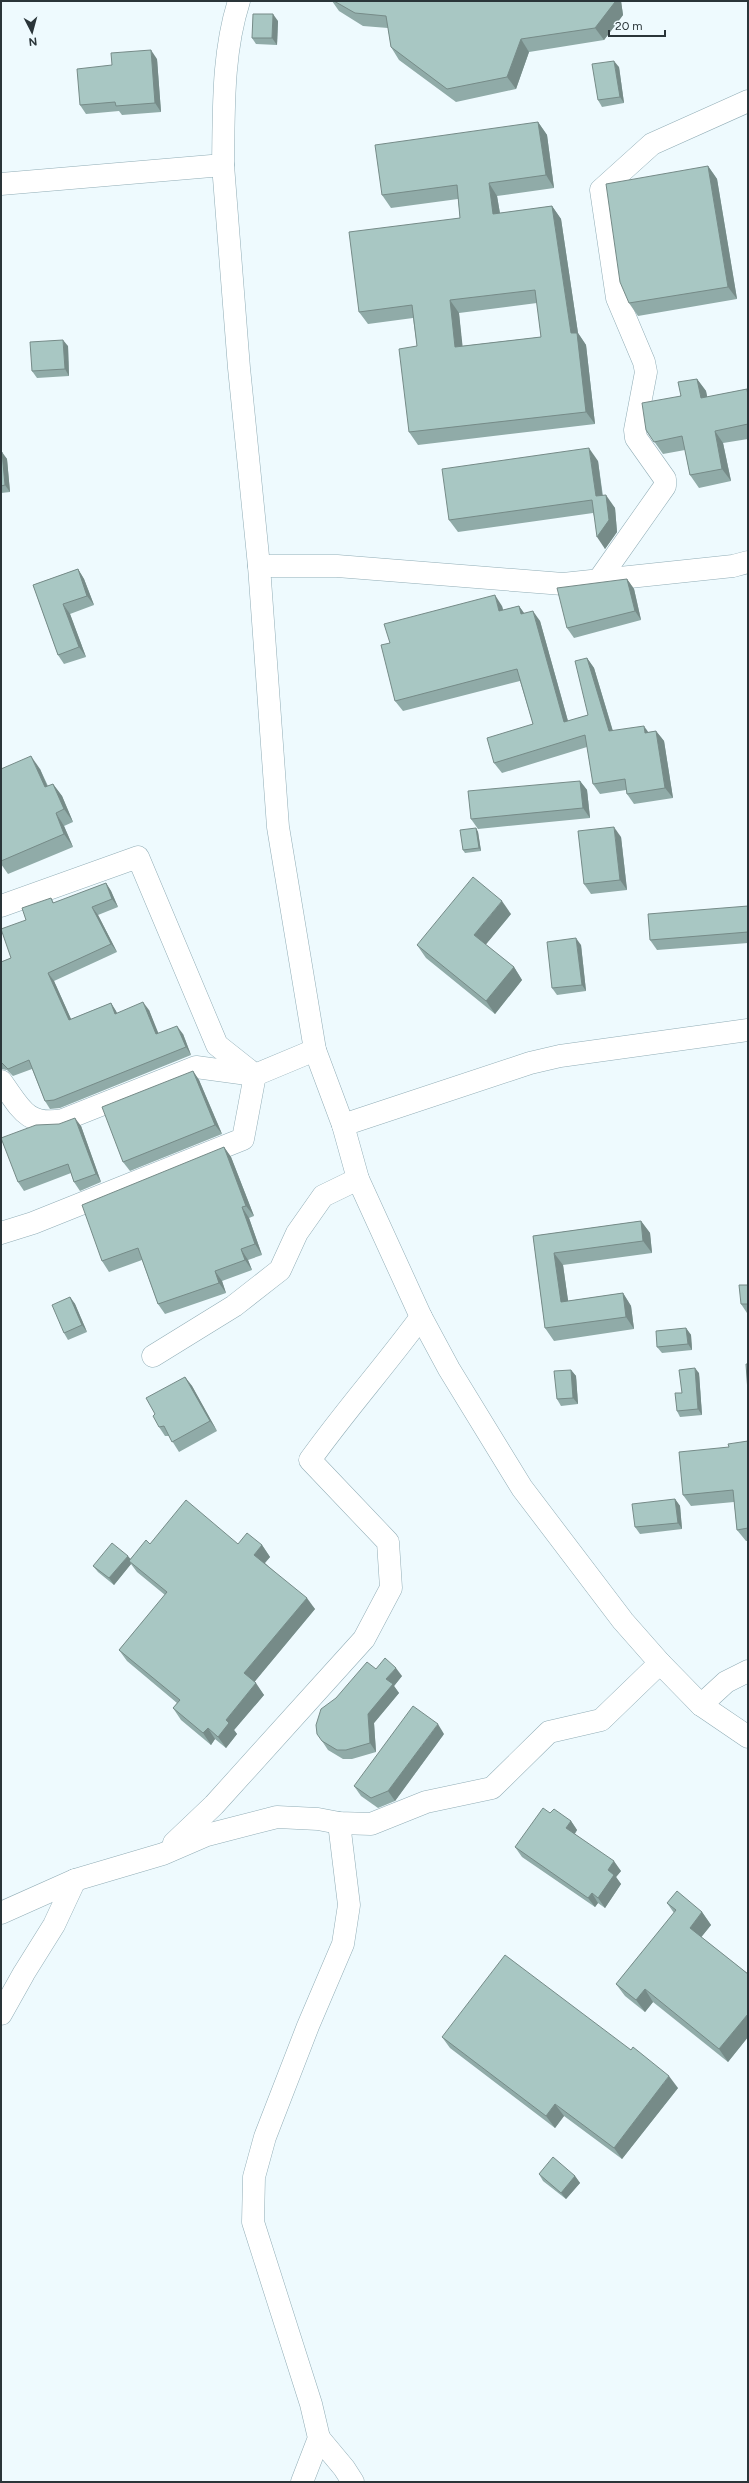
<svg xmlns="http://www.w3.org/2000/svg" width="749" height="2483" viewBox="0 0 749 2483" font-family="Figtree,sans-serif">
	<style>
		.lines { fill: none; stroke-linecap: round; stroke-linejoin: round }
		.minor-casing { stroke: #91adb6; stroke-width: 23 }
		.major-casing { stroke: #91adb6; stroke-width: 23 }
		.minor { stroke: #fff; stroke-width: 22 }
		.major { stroke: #fff; stroke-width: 22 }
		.wall { fill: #90aba8; fill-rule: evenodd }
		.shaded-wall { fill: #768b88 }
		.building { fill: #a8c7c3; stroke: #768b88; fill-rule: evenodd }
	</style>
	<rect width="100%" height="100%" fill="#eefafe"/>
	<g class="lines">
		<g class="minor-casing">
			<g id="minor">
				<path d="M223 165 239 368 259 566 278 827 315 1050 343 1125 358 1179 421 1317 449 1369 522 1488 623 1621 660 1663 701 1705 748 1737"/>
				<path d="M259 566H337L563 584 733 566 748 562"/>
				<path d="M598 581 665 486V479L636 438 635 430 646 372 644 362 617 298 601 190 652 144 748 101"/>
				<path d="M1 906 138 857 217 1045 255 1075 315 1050"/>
				<path d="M1 1081C20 1107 26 1127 63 1120L196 1067 255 1075 243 1139 33 1223 1 1233"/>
				<path d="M343 1125 530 1063 560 1056 748 1030"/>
				<path d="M153 1356 234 1306 280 1270 297 1233 323 1196 358 1179"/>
				<path d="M701 1705 726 1682 748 1671"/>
				<path d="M174 1843 214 1805 364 1639 391 1588 388 1542 310 1460C345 1411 385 1366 421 1317"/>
				<path d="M1 1913 75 1880 163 1854 207 1835 277 1817 318 1819 339 1823 371 1824 426 1802 492 1788 549 1732 601 1720 660 1663"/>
				<path d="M1 2014 24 1973 54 1925 75 1880"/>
				<path d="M319 2438 344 2468 353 2482"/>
				<path d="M302 2482 319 2438 311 2404 253 2222 254 2177 265 2137 308 2026 343 1944 349 1905 339 1823"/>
			</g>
		</g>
		<g class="major-casing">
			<path id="major" d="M1 184 223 165C224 111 222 54 239 1"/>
		</g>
		<use href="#minor" class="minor"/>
		<use href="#major" class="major"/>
	</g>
	<g class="wall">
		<path d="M332 1H621L623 15 604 40 529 52 516 89 456 102 399 60 391 47 388 28 363 26 339 11Z"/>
		<path d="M278 21 277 45 256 44 252 38Z"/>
		<path d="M157 59 161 112 122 115 119 111 86 114 80 105 112 65Z"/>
		<path d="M619 67 624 103 602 107 598 100Z"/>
		<path d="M538 122 547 135 554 188 497 196 500 213 552 206 561 219 578 333 586 345 595 424 418 445 409 432 417 346 413 318 368 324 359 312 460 218 458 199 391 208 382 195ZM537 303 541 337 462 346 459 313Z"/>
		<path d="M708 166 717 179 737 299 638 316 629 303Z"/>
		<path d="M68 346 69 376 37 378 32 371Z"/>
		<path d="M697 379 706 391 707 397 747 389 748 391V439L723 443 731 481 699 488 690 475 685 450 663 454 646 430Z"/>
		<path d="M1 452 7 459 10 492 1 493Z"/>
		<path d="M598 461 603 496 615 508 617 532 605 549 593 513 458 532 449 520Z"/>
		<path d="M78 569 84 579 94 605 70 614 86 657 64 664 58 655 33 585Z"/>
		<path d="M627 579 634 589 641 620 574 638 567 628Z"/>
		<path d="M502 606 503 610 519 606 524 613 540 621 568 721 588 715 587 658 594 668 613 731 648 732 656 731 664 741 673 798 634 804 627 794 626 790 600 794 593 784 587 747 502 773 494 763 533 724 520 681 403 711 395 701 390 643Z"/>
		<path d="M1 769H40L48 786 53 784 62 796 73 822 64 826 73 847 8 874 1 864Z"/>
		<path d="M580 781 587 790 590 818 478 829 471 819Z"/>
		<path d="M476 828 478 832 481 851 465 853 463 850Z"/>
		<path d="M621 837 627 890 591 894 584 884Z"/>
		<path d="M106 883 111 891 118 907 98 915 117 952 54 981 71 1019 111 1003 117 1013 149 1010 158 1034H183L191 1055 60 1108 50 1109 45 1101 32 1069 13 1076 7 1070 1 1069V962L11 958 26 920 51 898 54 903Z"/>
		<path d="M748 906V943L657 950 650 940Z"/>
		<path d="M511 914 485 945 514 967 522 980 495 1014 426 958 417 945Z"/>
		<path d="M581 945 586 991 557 995 552 988Z"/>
		<path d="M193 1071 199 1080 222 1134 130 1171 123 1162Z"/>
		<path d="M81 1126 101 1182 80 1191 74 1182 71 1173 24 1191 18 1182Z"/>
		<path d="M224 1147 231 1157 254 1216 249 1218 262 1255 248 1260 252 1270 222 1281 226 1293 165 1314 158 1304 142 1260 109 1272 102 1261Z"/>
		<path d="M641 1221 650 1233 652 1253 563 1265 568 1301 623 1293 631 1306 634 1329 554 1341 545 1328 533 1236Z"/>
		<path d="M748 1285V1313H747L741 1304Z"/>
		<path d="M70 1297 75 1304 87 1332 68 1340 64 1333Z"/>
		<path d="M686 1328 691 1335 692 1350 662 1353 657 1347Z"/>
		<path d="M571 1370 576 1376 578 1404 561 1406 557 1399Z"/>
		<path d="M699 1373 702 1415 680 1417 677 1411 682 1393Z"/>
		<path d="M185 1377 192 1386 217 1431 179 1452 169 1436H165L159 1427 155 1414Z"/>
		<path d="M748 1441V1541H746L737 1530 734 1502 691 1506 683 1495 729 1447Z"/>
		<path d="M675 1499 680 1506 682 1529 640 1534 635 1527Z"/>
		<path d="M150 1544H238L262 1545 270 1557 265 1563 315 1609 254 1682 264 1695 234 1730 237 1734 226 1748 215 1739 211 1745 181 1720 173 1708 177 1703 127 1661 119 1650 165 1595 137 1572 131 1564 114 1585 98 1572 93 1566 130 1559Z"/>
		<path d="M376 1669 402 1676 394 1686 399 1693 374 1723 376 1752 352 1759H343L328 1750 322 1741 336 1698Z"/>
		<path d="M444 1734 395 1801 378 1808 361 1796 354 1786Z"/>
		<path d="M550 1813 571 1821 577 1830 575 1834 621 1871 616 1877 621 1884 605 1908 598 1903 595 1907 522 1857 515 1847Z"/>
		<path d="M667 1903 702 1912 711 1925 701 1937 748 1974V2037L728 2062 653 2002 645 2012 625 1996 616 1984 674 1913Z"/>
		<path d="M442 2037 678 2088 622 2159 564 2116 555 2128 450 2048Z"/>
		<path d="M539 2174 575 2176 580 2183 566 2199 543 2181Z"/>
	</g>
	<g class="shaded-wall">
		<path d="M614 1H621L623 15 604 40 595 28Z"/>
		<path d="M273 14 278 21 277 45 272 38Z"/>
		<path d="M521 39 529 52 516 89 507 77Z"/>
		<path d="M151 50 157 59 161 112 155 103Z"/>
		<path d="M614 61 619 67 624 103 620 97Z"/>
		<path d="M538 122 547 135 554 188 546 175Z"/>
		<path d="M708 166 717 179 737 299 728 287Z"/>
		<path d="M489 183 497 196 502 226 493 214Z"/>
		<path d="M552 206 561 219 578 333 586 345 595 424 586 412 571 333Z"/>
		<path d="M450 300 459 313 464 359 455 347Z"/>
		<path d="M63 340 68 346 69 376 65 369Z"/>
		<path d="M697 379 706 391 710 411 701 398Z"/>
		<path d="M715 431 723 443 731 481 722 469Z"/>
		<path d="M589 448 598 461 604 509 596 496Z"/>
		<path d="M2 452 7 459 10 492 5 485Z"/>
		<path d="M606 495 615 508 617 532 605 549 597 537Z"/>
		<path d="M78 569 84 579 94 605 87 596Z"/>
		<path d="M627 579 634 589 641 620 635 611Z"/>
		<path d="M495 595 502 606 506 622 499 611Z"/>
		<path d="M63 604 70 614 86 657 79 647Z"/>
		<path d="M519 606 526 616 521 614Z"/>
		<path d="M533 611 540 621 571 732 564 722Z"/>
		<path d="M587 658 594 668 616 742 609 731Z"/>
		<path d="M644 726 651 736 645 733Z"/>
		<path d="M656 731 664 741 673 798 665 788Z"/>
		<path d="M31 756 40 769 53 800 45 787Z"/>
		<path d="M580 781 587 790 590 818 583 808Z"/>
		<path d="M53 784 62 796 73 822 64 809Z"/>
		<path d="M56 813 64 826 73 847 64 834Z"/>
		<path d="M614 827 621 837 627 890 620 880Z"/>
		<path d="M476 828 478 832 481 851 479 848Z"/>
		<path d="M106 883 111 891 118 907 112 899Z"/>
		<path d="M502 901 511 914 483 948 474 935Z"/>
		<path d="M92 907 98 915 117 952 111 944Z"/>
		<path d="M576 938 581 945 586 991 582 985Z"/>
		<path d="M514 967 522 980 495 1014 486 1001Z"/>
		<path d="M48 973 54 981 75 1028 69 1020Z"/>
		<path d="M143 1002 149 1010 162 1042 156 1034Z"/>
		<path d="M111 1003 116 1011 121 1022 115 1014Z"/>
		<path d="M177 1026 183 1034 191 1055 186 1047Z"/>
		<path d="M193 1071 199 1080 222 1134 215 1125Z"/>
		<path d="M75 1118 81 1126 101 1182 96 1174Z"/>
		<path d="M224 1147 231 1157 254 1216 246 1206Z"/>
		<path d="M242 1207 249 1218 262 1255 255 1244Z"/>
		<path d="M641 1221 650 1233 652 1253 643 1241Z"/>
		<path d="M241 1249 248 1260 252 1270 245 1260Z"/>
		<path d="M554 1253 563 1265 570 1314 561 1302Z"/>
		<path d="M215 1271 222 1281 226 1293 219 1283Z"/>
		<path d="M623 1293 631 1306 634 1329 626 1317Z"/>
		<path d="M70 1297 75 1304 87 1332 82 1325Z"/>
		<path d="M686 1328 691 1335 692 1350 688 1344Z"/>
		<path d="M695 1368 699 1373 702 1415 698 1409Z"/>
		<path d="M571 1370 576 1376 578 1404 573 1398Z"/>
		<path d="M185 1377 192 1386 217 1431 210 1421Z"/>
		<path d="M675 1499 680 1506 682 1529 678 1523Z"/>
		<path d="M262 1545 270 1557 262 1566 254 1555Z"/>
		<path d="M128 1556 133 1562 129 1561 131 1564 114 1585 109 1578Z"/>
		<path d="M307 1598 315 1609 252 1685 244 1673Z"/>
		<path d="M396 1668 402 1676 394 1686 399 1693 374 1723 376 1752 370 1743 368 1714 386 1679Z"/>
		<path d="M256 1683 264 1695 234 1730 237 1734 226 1748 218 1737 226 1720Z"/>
		<path d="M438 1724 444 1734 395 1801 388 1791Z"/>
		<path d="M208 1728 215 1739 211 1745 203 1733Z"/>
		<path d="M571 1821 577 1830 572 1837 566 1828Z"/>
		<path d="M614 1861 621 1871 616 1877 621 1884 605 1908 598 1898 608 1870Z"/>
		<path d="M592 1893 598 1903 595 1907 588 1898Z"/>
		<path d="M702 1912 711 1925 699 1940 690 1928Z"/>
		<path d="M645 1989 653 2002 645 2012 636 2000Z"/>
		<path d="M748 2014V2037L728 2062 719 2049Z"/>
		<path d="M669 2076 678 2088 622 2159 614 2148Z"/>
		<path d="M555 2104 564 2116 555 2128 546 2116Z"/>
		<path d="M575 2176 580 2183 566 2199 561 2193Z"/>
	</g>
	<g class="building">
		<path d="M334 1H614L615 2 595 28 521 39 507 77 447 89 391 47 386 16 355 13Z"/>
		<path d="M253 14H273L272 38H252Z"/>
		<path d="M151 50 155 103 116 106 115 102 80 105 77 69 112 65 111 53Z"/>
		<path d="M614 61 620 97 598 100 592 64Z"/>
		<path d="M538 122 546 175 489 183 493 214 552 206 571 333H577L586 412 409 432 399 349 417 346 412 305 359 312 349 232 460 218 457 185 382 195 375 145ZM535 290 541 337 455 347 450 300Z"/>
		<path d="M708 166 728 287 629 303 620 282 606 184Z"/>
		<path d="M63 340 65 369 32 371 30 342Z"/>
		<path d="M697 379 701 398 747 389 748 396V424L715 431 722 469 690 475 682 436 654 442 646 430 642 403 681 396 678 382Z"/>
		<path d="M589 448 596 496 606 495 609 520 597 537 592 500 449 520 442 469Z"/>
		<path d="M1 452H2L5 485 1 486Z"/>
		<path d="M78 569 87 596 63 604 79 647 58 655 33 585Z"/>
		<path d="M627 579 635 611 567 628 557 588Z"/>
		<path d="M495 595 499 611 519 606 521 614 533 611 564 722 588 715 575 661 587 658 609 731 644 726 645 733 656 731 665 788 627 794 625 779 593 784 585 735 494 763 487 738 533 724 517 669 395 701 381 645 390 643 384 624Z"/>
		<path d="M31 756 45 787 53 784 64 809 56 813 64 834 1 861V769Z"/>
		<path d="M580 781 583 808 471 819 468 791Z"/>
		<path d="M614 827 620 880 584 884 578 831Z"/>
		<path d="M476 828 479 848 463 850 460 830Z"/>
		<path d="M473 877 502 901 474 935 514 967 486 1001 417 945Z"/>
		<path d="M106 883 112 899 92 907 111 944 48 973 69 1020 111 1003 115 1014 143 1002 156 1034 177 1026 186 1047 54 1100 45 1101 29 1060 8 1069 1 1062V962L11 958 1 929 26 920 22 908 51 898 53 903Z"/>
		<path d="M748 906V932L650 940 648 914Z"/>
		<path d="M576 938 582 985 552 988 547 942Z"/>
		<path d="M193 1071 215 1125 123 1162 102 1107Z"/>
		<path d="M75 1118 96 1174 74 1182 68 1164 18 1182 1 1138 36 1125 59 1124Z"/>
		<path d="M224 1147 246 1206 242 1207 255 1244 241 1249 245 1260 215 1271 219 1283 158 1304 138 1248 102 1261 82 1205Z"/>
		<path d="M641 1221 643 1241 554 1253 561 1302 623 1293 626 1317 545 1328 533 1236Z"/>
		<path d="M739 1285H748V1304H741Z"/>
		<path d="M70 1297 82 1325 64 1333 52 1305Z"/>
		<path d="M686 1328 688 1344 657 1347 656 1331Z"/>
		<path d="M746 1364H748V1392Z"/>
		<path d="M695 1368 698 1409 677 1411 675 1393H682L679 1370Z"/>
		<path d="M571 1370 573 1398 557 1399 554 1371Z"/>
		<path d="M185 1377 210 1421 172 1442 164 1426 159 1427 153 1416 155 1414 146 1398Z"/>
		<path d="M748 1441V1528L737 1530 733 1490 683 1495 679 1452 729 1447 728 1444Z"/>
		<path d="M675 1499 678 1523 635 1527 632 1504Z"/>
		<path d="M186 1500 238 1544 247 1533 262 1545 254 1555 307 1598 244 1673 256 1683 226 1720 229 1723 218 1737 208 1728 203 1733 173 1708 180 1700 119 1650 167 1592 129 1561 146 1540 150 1544Z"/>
		<path d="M112 1543 128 1556 109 1578 93 1566Z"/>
		<path d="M385 1658 396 1668 386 1679 393 1684 368 1714 370 1743 346 1750H337L322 1741 317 1734 316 1725 321 1709 336 1698 367 1662 376 1669Z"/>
		<path d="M413 1706 438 1724 388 1791 371 1798 354 1786Z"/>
		<path d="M543 1808 550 1813 554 1809 571 1821 566 1828 614 1861 608 1870 614 1875 598 1898 592 1893 588 1898 515 1847Z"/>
		<path d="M677 1891 702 1912 690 1928 748 1974V2014L719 2049 645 1989 636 2000 616 1984 676 1910 667 1903Z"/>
		<path d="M505 1955 631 2050 633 2047 669 2076 614 2148 555 2104 546 2116 442 2037Z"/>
		<path d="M553 2157 575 2176 561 2193 539 2174Z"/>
	</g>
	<rect width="749" height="2483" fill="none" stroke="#2a3539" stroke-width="4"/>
	<g transform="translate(32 32) rotate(174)" stroke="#eefafe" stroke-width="3" paint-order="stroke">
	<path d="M0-3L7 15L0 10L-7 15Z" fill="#2a3539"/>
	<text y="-6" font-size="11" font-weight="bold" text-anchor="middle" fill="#2a3539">N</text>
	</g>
	<path d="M609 30v6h56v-6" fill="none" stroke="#2a3539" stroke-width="2"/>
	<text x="615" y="30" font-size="12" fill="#2a3539" stroke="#eefafe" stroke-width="3" paint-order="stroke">20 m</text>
</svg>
